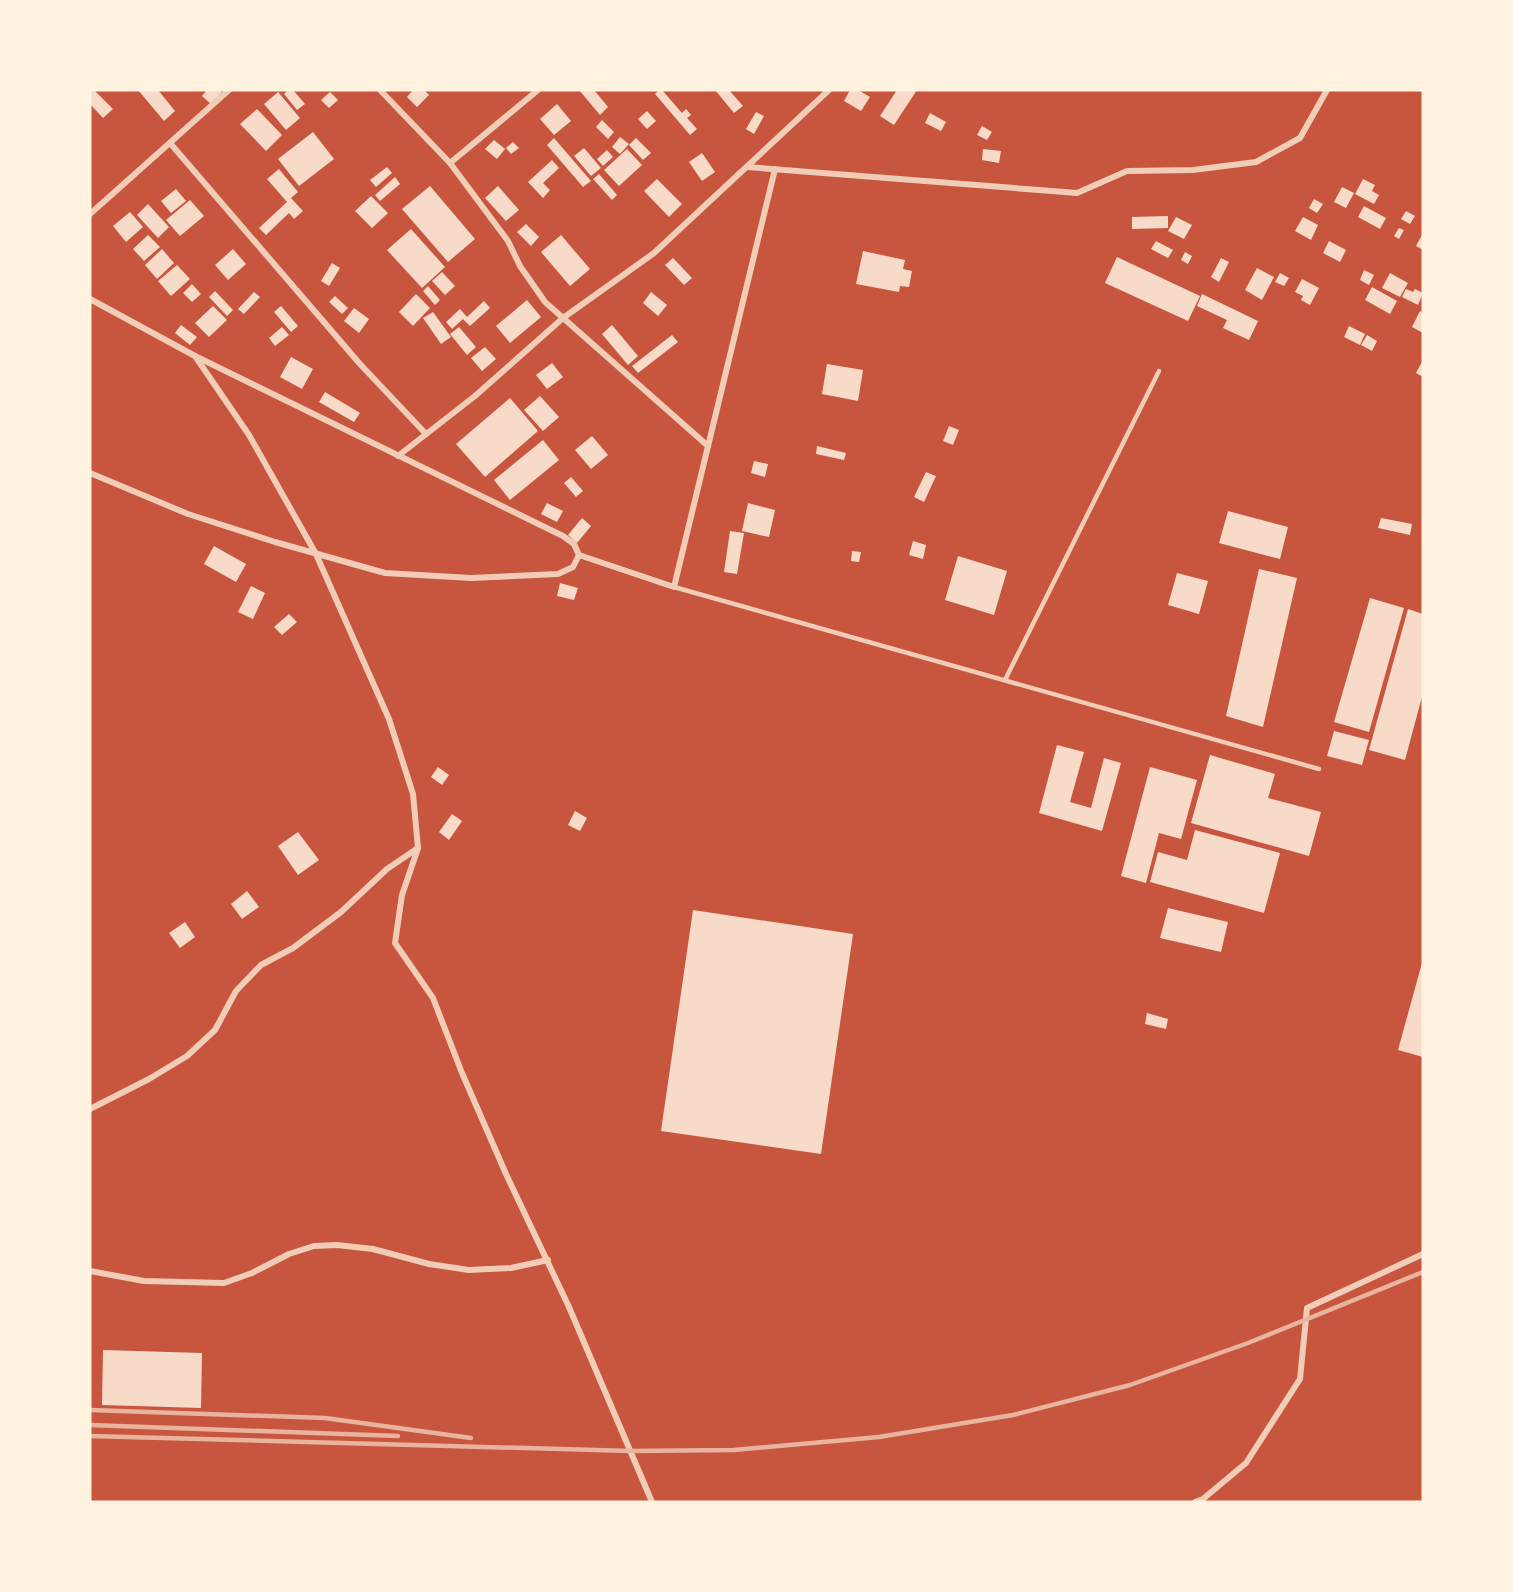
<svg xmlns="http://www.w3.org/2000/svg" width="1513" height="1592" viewBox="0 0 1513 1592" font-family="Poppins,sans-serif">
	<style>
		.building { fill: #f7dbc8 }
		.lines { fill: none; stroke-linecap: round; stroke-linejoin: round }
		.service { stroke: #f1ccb7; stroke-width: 4.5 }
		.minor { stroke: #f1ccb7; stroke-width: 6 }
		.rail { stroke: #e9b49f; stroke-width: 4.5 }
	</style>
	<rect width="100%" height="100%" fill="#c8553d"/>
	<g class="building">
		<path d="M90 90H94L113 109 103 118 90 104Z"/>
		<path d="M138 90H158L175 111 164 121Z"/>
		<path d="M207 90H219L222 92 211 104 202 96Z"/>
		<path d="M288 90H293L305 104 297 110 284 94Z"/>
		<path d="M413 90H424L429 95 417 107 407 97Z"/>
		<path d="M579 90H594L608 107 600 115Z"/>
		<path d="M659 90H662L682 113 686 109 691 115 687 118 697 129 690 135 655 94Z"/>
		<path d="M715 90H729L743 106 734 113Z"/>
		<path d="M850 90H858L870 97 861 111 844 101Z"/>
		<path d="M897 90H917L894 125 880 116Z"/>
		<path d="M278 92 300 118 286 130 264 104Z"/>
		<path d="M330 92 338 100 329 108 321 100Z"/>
		<path d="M557 104 571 121 554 135 540 119Z"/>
		<path d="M257 109 282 135 266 151 240 124Z"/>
		<path d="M647 111 656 121 647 129 638 119Z"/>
		<path d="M756 112 764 116 754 134 746 129Z"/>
		<path d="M930 113 946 122 941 131 925 123Z"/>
		<path d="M602 120 614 132 608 139 596 127Z"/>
		<path d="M982 126 992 132 987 140 977 135Z"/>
		<path d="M313 132 334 159 299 186 278 159Z"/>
		<path d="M620 137 629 144 620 154 612 147Z"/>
		<path d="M554 138 591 181 583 187 547 145Z"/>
		<path d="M636 138 651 153 643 160 629 145Z"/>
		<path d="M494 140 505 149 497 159 485 149Z"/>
		<path d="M513 142 519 148 511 154 506 148Z"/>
		<path d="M584 148 601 168 591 176 574 156Z"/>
		<path d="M627 149 642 165 619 186 604 170Z"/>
		<path d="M983 149 1001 151 999 163 982 160Z"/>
		<path d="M607 150 613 157 603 166 597 159Z"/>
		<path d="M702 153 715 172 702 181 689 162Z"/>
		<path d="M552 160 559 168 543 183 550 190 543 198 528 182Z"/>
		<path d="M387 167 392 173 376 187 370 180Z"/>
		<path d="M279 169 298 192 291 198 303 211 294 219 289 213 266 235 259 228 287 202 267 179Z"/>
		<path d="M599 174 617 195 612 200 593 179Z"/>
		<path d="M395 177 400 184 380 201 375 195Z"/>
		<path d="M657 179 682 204 669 217 644 191Z"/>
		<path d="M1363 179 1375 185 1372 191 1379 195 1374 204 1355 194Z"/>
		<path d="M430 186 475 239 448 262 402 209Z"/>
		<path d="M498 186 519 210 506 221 485 198Z"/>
		<path d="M1342 187 1354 193 1346 208 1334 202Z"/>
		<path d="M176 189 186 201 171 213 161 201Z"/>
		<path d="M371 196 388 213 372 228 355 211Z"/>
		<path d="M1314 199 1323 204 1317 213 1309 208Z"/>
		<path d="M190 200 204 216 180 236 166 220Z"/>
		<path d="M148 204 169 227 158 238 137 215Z"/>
		<path d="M1364 206 1386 218 1380 229 1358 217Z"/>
		<path d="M1406 211 1415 216 1410 224 1401 219Z"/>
		<path d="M130 212 143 227 126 242 113 226Z"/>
		<path d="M1168 216V228L1132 229V217Z"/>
		<path d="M1176 217 1192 225 1184 239 1168 231Z"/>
		<path d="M1303 217 1318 225 1311 240 1295 231Z"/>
		<path d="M526 224 539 237 531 246 517 232Z"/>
		<path d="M1399 228 1404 230 1399 239 1394 236Z"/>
		<path d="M411 229 445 267 422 288 387 250Z"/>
		<path d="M1423 233V250L1416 246Z"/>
		<path d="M148 235 160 247 144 261 133 249Z"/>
		<path d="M561 235 590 269 570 286 541 252Z"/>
		<path d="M1156 241 1173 250 1168 258 1151 249Z"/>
		<path d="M1329 241 1346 250 1340 262 1323 253Z"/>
		<path d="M162 249 174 263 157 279 145 265Z"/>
		<path d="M233 249 246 264 228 280 215 265Z"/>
		<path d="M863 251 905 260 903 269 912 271 909 287 900 286 899 292 856 284Z"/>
		<path d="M1185 252 1192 256 1188 264 1181 260Z"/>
		<path d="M1117 257 1200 296 1188 321 1105 283Z"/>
		<path d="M673 258 692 278 684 285 665 265Z"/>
		<path d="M1221 258 1229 262 1219 282 1211 277Z"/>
		<path d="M332 263 340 268 329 286 321 281Z"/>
		<path d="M177 265 190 279 171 296 158 281Z"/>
		<path d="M1257 268 1274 277 1262 300 1245 290Z"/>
		<path d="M1364 270 1374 275 1369 285 1360 280Z"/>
		<path d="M442 272 455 286 445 295 432 281Z"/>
		<path d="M1280 273 1289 278 1284 286 1275 282Z"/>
		<path d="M1390 273 1408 283 1400 297 1382 288Z"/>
		<path d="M1302 279 1319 288 1310 305 1301 300 1303 296 1295 292Z"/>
		<path d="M192 284 201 294 192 302 183 293Z"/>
		<path d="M428 286 440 300 435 305 423 291Z"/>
		<path d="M1372 287 1397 301 1390 314 1365 300Z"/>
		<path d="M1406 289 1413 292 1415 289 1423 293 1418 305 1402 297Z"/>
		<path d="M215 291 233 310 227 316 209 297Z"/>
		<path d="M254 292 260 297 244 314 238 309Z"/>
		<path d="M651 292 667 305 658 316 643 303Z"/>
		<path d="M416 294 430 308 413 326 399 312Z"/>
		<path d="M1202 294 1258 321 1249 340 1223 328 1227 320 1197 306Z"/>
		<path d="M335 296 348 308 342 314 329 302Z"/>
		<path d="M527 300 541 317 510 343 496 326Z"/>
		<path d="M484 301 490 308 470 326 463 319 452 329 446 322 460 309 467 317Z"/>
		<path d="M213 306 227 320 209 337 195 323Z"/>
		<path d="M281 306 298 326 291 332 274 312Z"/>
		<path d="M354 308 369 319 359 333 344 321Z"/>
		<path d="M1420 311 1423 313V333L1412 327Z"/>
		<path d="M433 312 451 337 441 344 423 318Z"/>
		<path d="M181 325 197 337 190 345 175 333Z"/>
		<path d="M612 325 638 356 628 365 602 334Z"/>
		<path d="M1349 326 1365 334 1360 345 1344 337Z"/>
		<path d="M282 327 289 335 275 346 269 338Z"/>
		<path d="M459 327 476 347 467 355 450 334Z"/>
		<path d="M672 335 678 342 638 373 632 366Z"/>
		<path d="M1367 335 1377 341 1372 351 1361 345Z"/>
		<path d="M485 347 496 359 482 371 471 358Z"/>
		<path d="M291 357 313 369 302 389 280 377Z"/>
		<path d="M1423 360V377L1416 373Z"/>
		<path d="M552 363 563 377 547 389 536 375Z"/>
		<path d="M827 364 863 370 858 401 822 394Z"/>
		<path d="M325 392 360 413 354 422 319 402Z"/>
		<path d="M540 396 559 417 543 431 524 410Z"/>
		<path d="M510 398 538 431 485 477 456 444Z"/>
		<path d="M949 426 959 430 953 445 943 441Z"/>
		<path d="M592 436 608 455 591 469 575 450Z"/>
		<path d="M543 440 559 460 510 500 494 480Z"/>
		<path d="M817 446 846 453 844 460 816 454Z"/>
		<path d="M754 461 768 464 765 477 751 473Z"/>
		<path d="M926 472 936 476 924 502 914 497Z"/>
		<path d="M571 477 583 491 576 497 564 483Z"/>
		<path d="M547 503 563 511 557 522 541 514Z"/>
		<path d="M748 503 775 510 769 537 742 531Z"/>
		<path d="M1228 511 1288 527 1280 559 1219 543Z"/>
		<path d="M582 518 591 526 577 543 568 535Z"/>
		<path d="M1381 518 1412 524 1410 535 1378 528Z"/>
		<path d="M730 531 744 533 737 574 724 572Z"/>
		<path d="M913 541 926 545 923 559 909 555Z"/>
		<path d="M214 546 246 564 236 582 204 564Z"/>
		<path d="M852 551 861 552 859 562 851 561Z"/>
		<path d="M958 556 1007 571 994 615 945 600Z"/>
		<path d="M1259 569 1297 578 1263 727 1226 716Z"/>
		<path d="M1177 573 1208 581 1199 614 1168 605Z"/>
		<path d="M560 583 578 588 574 600 557 596Z"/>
		<path d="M251 586 265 593 253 619 238 612Z"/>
		<path d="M1370 598 1404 608 1369 732 1334 722Z"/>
		<path d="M1408 609 1423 614V693L1405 760 1369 750Z"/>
		<path d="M289 614 297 622 282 635 274 627Z"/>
		<path d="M1334 731 1369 740 1362 765 1327 756Z"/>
		<path d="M1057 745 1084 752 1070 802 1091 808 1104 758 1121 763 1102 831 1039 813Z"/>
		<path d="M1210 755 1275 774 1268 798 1321 812 1309 856 1191 823Z"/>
		<path d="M438 767 449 775 442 785 431 777Z"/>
		<path d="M1150 767 1197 780 1181 839 1159 833 1146 883 1121 876Z"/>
		<path d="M575 811 587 818 580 831 568 825Z"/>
		<path d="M452 814 462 821 449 840 439 832Z"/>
		<path d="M1195 830 1280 853 1264 913 1150 882 1158 852 1187 860Z"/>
		<path d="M298 832 319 860 298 875 278 846Z"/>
		<path d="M247 891 259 907 242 919 231 904Z"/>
		<path d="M1168 908 1228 922 1221 952 1160 938Z"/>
		<path d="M693 910 853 934 821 1154 661 1131Z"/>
		<path d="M185 922 195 937 180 948 169 933Z"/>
		<path d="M1422 963H1423V1057L1398 1050Z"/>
		<path d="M1147 1013 1168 1019 1166 1029 1145 1024Z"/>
		<path d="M103 1350 202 1353 201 1408 102 1405Z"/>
	</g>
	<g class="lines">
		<g class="service">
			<path d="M674 587 1319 769"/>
			<path d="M1005 680 1159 371"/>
		</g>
		<g class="minor">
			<path d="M380 90 450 163 508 241 520 266 545 302 708 446"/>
			<path d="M170 143 360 364 426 434"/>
			<path d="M450 163 538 90"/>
			<path d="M747 167 1077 193 1127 171 1193 170 1256 162 1300 138 1327 90"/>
			<path d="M90 214 229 90"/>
			<path d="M90 299 195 356 563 536 574 544 579 555 674 587 775 169"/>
			<path d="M195 356 249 435 316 554 389 719 413 794 418 848 402 895 395 943 433 998 462 1073 506 1174 569 1307 652 1502"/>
			<path d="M398 456 475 396 563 318 654 253 829 90"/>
			<path d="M90 473 188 514 275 542 385 573 471 578 558 574 573 567 579 555"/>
			<path d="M90 1109 149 1079 187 1056 215 1030 236 991 261 965 293 948 341 912 387 869 418 848"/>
			<path d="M90 1271 144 1281 224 1283 252 1273 289 1254 314 1246 337 1245 373 1249 429 1264 469 1270 511 1268 548 1260"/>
			<path d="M1195 1502 1203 1499 1246 1463 1300 1379 1307 1308 1423 1254"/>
		</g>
		<g class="rail">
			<path d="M90 1410 325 1418 471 1438"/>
			<path d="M90 1425 398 1436"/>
			<path d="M90 1436 631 1451 734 1450 879 1437 1013 1415 1130 1385 1248 1343 1423 1272"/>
		</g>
	</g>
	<rect width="1513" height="1592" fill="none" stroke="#fff3e0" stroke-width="183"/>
</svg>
